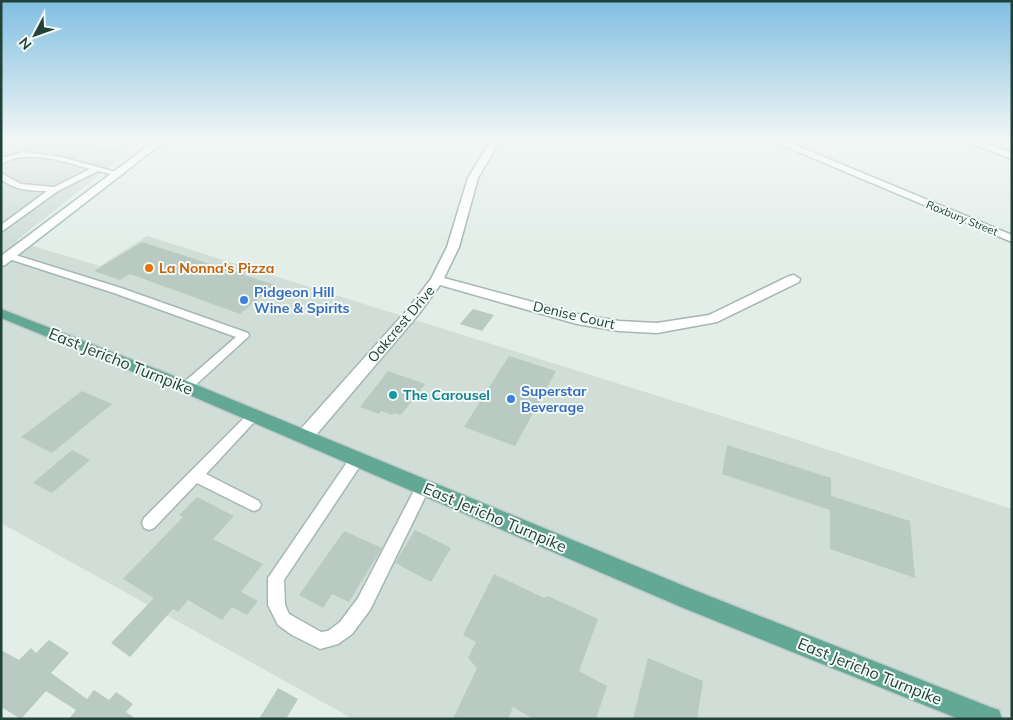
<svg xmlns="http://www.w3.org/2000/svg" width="1013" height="720" viewBox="0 0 1013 720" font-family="Mulish,sans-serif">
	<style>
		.built { fill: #d1ded8 }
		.building { fill: #b8cac2 }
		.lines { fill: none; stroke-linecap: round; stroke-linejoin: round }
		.lane-casing { stroke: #a5b7b0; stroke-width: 3 }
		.street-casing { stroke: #a5b7b0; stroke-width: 3 }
		.secondary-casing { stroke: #a0bbb1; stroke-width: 3 }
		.primary-casing { stroke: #c1cac7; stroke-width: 3 }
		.lane { fill: #fff; fill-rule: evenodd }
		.street { fill: #fff; fill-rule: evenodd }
		.secondary { fill: #fff; fill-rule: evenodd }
		.primary { fill: #63a895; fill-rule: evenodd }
		.food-dot { fill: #e8710a; stroke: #f4faf7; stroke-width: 2 }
		.shop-dot { fill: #3f7fe0; stroke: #f4faf7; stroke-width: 2 }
		.culture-dot { fill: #0f9aa8; stroke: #f4faf7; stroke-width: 2 }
		.labels { text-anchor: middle; stroke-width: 4; stroke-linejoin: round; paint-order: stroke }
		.far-street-label { font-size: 11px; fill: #204238; stroke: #f4faf7 }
		.food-label { font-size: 14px; font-weight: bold; fill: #c56008; stroke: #f4faf7; text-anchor: start }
		.shop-label { font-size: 14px; font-weight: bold; fill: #366cbe; stroke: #f4faf7; text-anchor: start }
		.street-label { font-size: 14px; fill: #204238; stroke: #f4faf7 }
		.culture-label { font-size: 14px; font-weight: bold; fill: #0d838f; stroke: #f4faf7; text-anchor: start }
		.near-street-label { font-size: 16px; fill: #204238; stroke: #f4faf7 }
	</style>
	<rect width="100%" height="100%" fill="#e3eee9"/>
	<path class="built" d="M8 140H82L128 152 16 241 100 266 147 236 773 432 1012 509V719H353L1 523V143Z"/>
	<g class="building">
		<path d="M142 242 275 285 240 314 130 274 120 280 94 271Z"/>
		<path d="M473 309 494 315 482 331 460 324Z"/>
		<path d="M509 356 556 371 515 446 464 427Z"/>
		<path d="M388 371 425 384 401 415 394 413 392 415 381 411 379 414 360 407Z"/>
		<path d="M82 391 112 404 52 453 21 437Z"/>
		<path d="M727 445 831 478V496L910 521 915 578 830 549V510L722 474Z"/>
		<path d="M72 450 90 460 52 493 33 483Z"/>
		<path d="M197 497 234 516 213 539 263 564 241 592 258 601 247 615 232 607 222 620 188 600 178 612 173 609 130 657 111 643 154 598 123 579 183 517 179 515Z"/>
		<path d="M415 530 451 548 431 582 395 563Z"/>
		<path d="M344 531 382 548 349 602 332 594 323 608 299 595Z"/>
		<path d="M494 574 544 598 548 596 598 619 579 671 607 686 596 719H533L513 707 508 719H453L477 668 468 658 476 642 463 635Z"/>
		<path d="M49 640 69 653 51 673 87 699 94 690 109 700 116 692 133 704 126 712 136 719H69L76 710 46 691 21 719 1 707V650L19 660 31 648 36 653Z"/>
		<path d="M648 658 703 681 697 719H633Z"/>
		<path d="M278 688 298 699 286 719H259Z"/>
	</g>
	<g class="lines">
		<g class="lane-casing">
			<g id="lane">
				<path d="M24 152 61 157 123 174 119 176 98 171 58 191 1 232V225L47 191C31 191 14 190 1 179V173L21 184 54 187 90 169C69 163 47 155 24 157 16 157 9 161 1 163V158Z"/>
				<path d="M9 253 121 288 248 333 249 336 190 390H182L180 387 182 384 236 337 114 293 6 258V254Z"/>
				<path d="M253 411 257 413 259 416 257 419 206 474 259 501 261 505 259 509 254 511 249 509 197 483 154 528 149 530 144 528 142 523 144 518 249 413Z"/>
				<path d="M357 454 362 455 364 459 362 463 284 580 285 605 289 614 321 632 328 631 340 622 358 598 418 483 423 481 428 483 430 487 370 610 352 634 338 644 320 649 292 635 278 625 268 605V578L352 455Z"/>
			</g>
		</g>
		<g class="street-casing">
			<g id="street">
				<path d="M491 140H500L478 178 459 247 444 278 577 314 619 321 657 323 709 315 789 276 794 275 800 279 799 282 717 322 657 333 619 331 577 324 440 285 418 315 310 442 304 444 298 442 295 437 298 432 408 309 431 279 447 247 468 178Z"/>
				<path d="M770 140H783L1012 235V242Z"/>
				<path d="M962 140H976L1012 153V159Z"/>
			</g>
		</g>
		<g class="secondary-casing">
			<path id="secondary" d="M156 140H166L5 265 1 266V256Z"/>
		</g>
		<g class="primary-casing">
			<path id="primary" d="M1 309 192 383 689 588 990 707 999 710 1002 719H959L681 607 180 391 1 318Z"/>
		</g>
		<use href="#lane" class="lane"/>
		<use href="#street" class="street"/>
		<use href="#secondary" class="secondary"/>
		<use href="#primary" class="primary"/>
	</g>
	<linearGradient id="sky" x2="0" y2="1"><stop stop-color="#81bee2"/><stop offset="0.58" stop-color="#f2f7f5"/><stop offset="1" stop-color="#f2f7f5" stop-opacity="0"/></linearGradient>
	<rect width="1013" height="241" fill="url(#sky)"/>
	<circle class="food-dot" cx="149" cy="268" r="5"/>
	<g class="shop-dot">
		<circle cx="244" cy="300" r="5"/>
		<circle cx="511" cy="399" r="5"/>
	</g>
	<circle class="culture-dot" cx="393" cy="395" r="5"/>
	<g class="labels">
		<g class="far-street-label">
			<text transform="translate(962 218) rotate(22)" y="4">Roxbury Street</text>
		</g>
		<g class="food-label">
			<text x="159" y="273">La Nonna's Pizza</text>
		</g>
		<g class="shop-label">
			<text x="254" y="297">Pidgeon Hill<tspan x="254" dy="16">Wine &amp; Spirits</tspan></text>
			<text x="521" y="396">Superstar<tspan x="521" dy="16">Beverage</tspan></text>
		</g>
		<g class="street-label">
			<text transform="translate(574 315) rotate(13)" y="5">Denise Court</text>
			<text transform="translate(401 324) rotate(-50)" y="5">Oakcrest Drive</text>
		</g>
		<g class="culture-label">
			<text x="403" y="400">The Carousel</text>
		</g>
		<g class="near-street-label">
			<text transform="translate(121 361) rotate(22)" y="6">East Jericho Turnpike</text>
			<text transform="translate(495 517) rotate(23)" y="6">East Jericho Turnpike</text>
			<text transform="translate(870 671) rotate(22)" y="6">East Jericho Turnpike</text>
		</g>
	</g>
	<rect width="1013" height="720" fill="none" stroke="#204238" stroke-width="5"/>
	<g transform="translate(35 35) rotate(229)" stroke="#f4faf7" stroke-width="4" paint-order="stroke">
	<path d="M0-4L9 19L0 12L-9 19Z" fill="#204238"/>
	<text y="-8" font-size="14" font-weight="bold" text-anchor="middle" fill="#204238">N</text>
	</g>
</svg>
